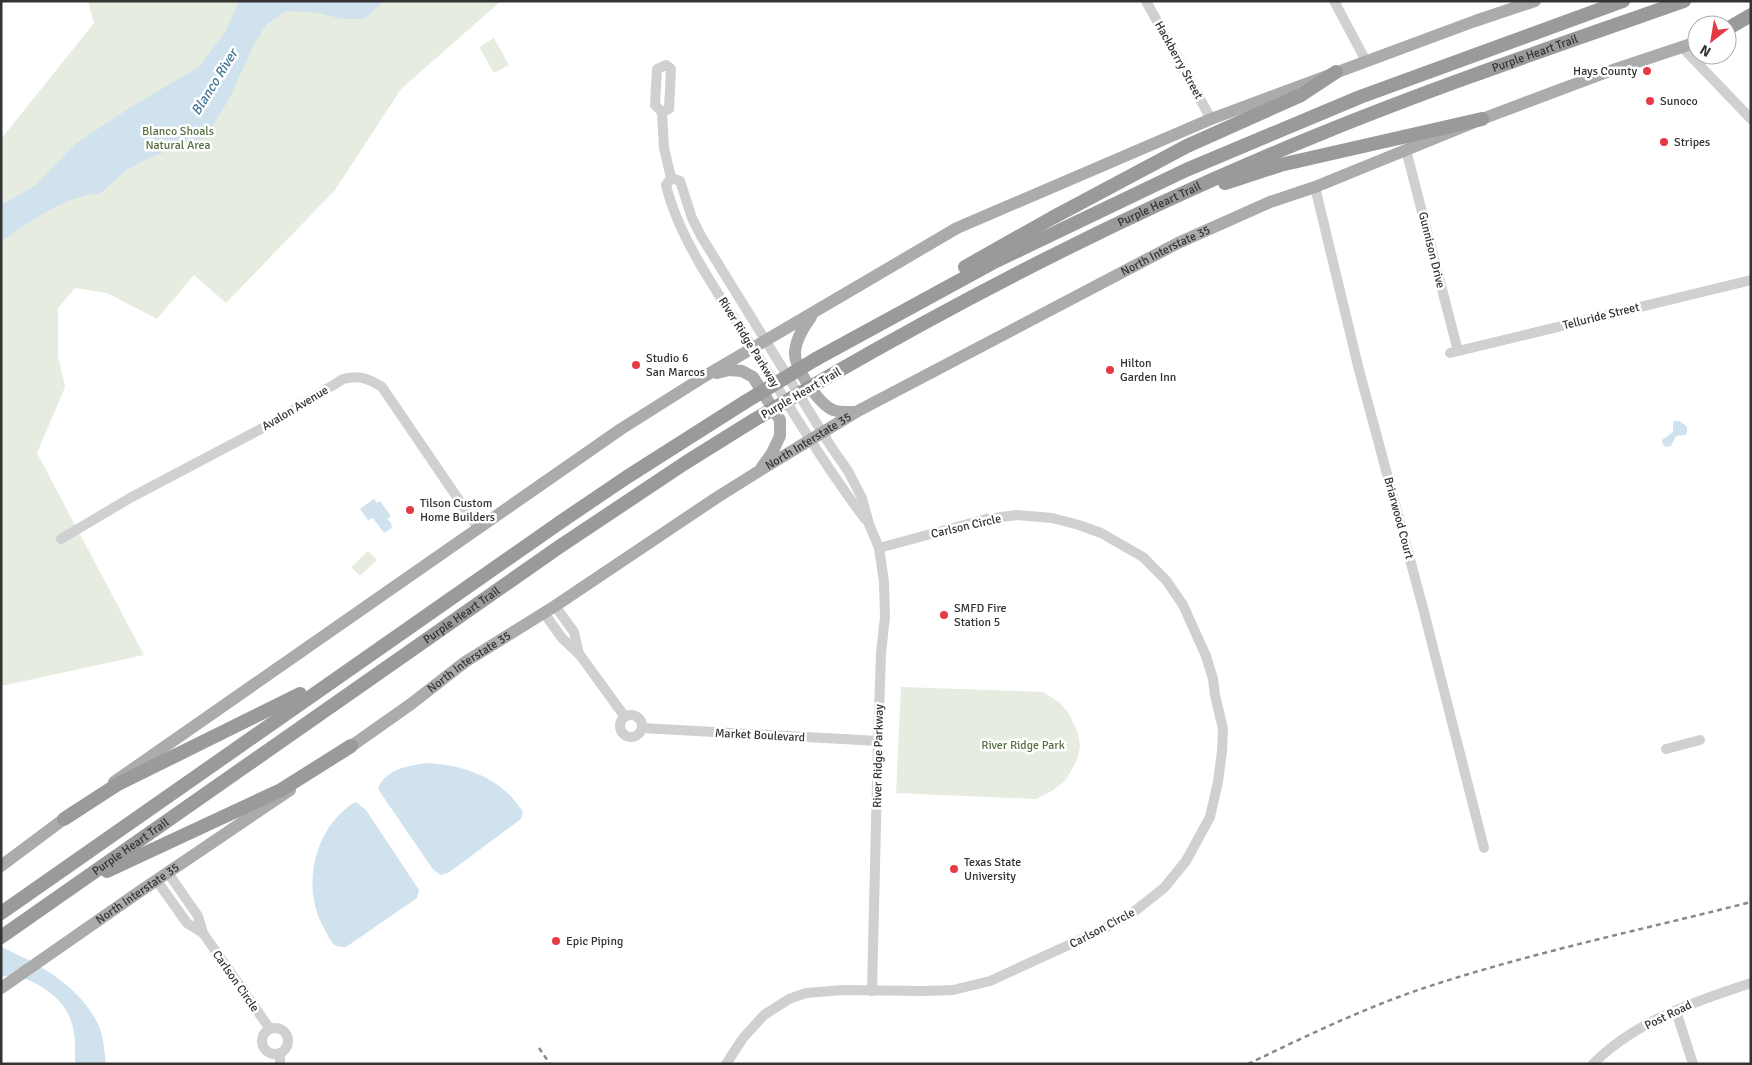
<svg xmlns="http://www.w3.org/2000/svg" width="1752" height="1065" viewBox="0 0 1752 1065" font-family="Signika,sans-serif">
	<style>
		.green { fill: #e6ecdf }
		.water { fill: #cfe2ee }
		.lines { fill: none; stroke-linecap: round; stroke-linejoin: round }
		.minor { stroke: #d0d0d0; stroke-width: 10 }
		.major { stroke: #ababab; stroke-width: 12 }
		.highway { stroke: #9a9a9a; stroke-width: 14 }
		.rail { stroke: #888; stroke-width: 2.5; stroke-dasharray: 5 4; stroke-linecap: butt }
		.highway-bridge { stroke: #9a9a9a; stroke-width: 14 }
		.poi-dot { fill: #e63946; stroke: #fff; stroke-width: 2 }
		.labels { text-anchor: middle; stroke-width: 5; stroke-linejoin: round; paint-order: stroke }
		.street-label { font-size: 12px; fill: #333; stroke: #fff }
		.poi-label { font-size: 12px; fill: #333; stroke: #fff; text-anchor: start }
		.park-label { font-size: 12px; fill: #56703f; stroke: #fff }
		.water-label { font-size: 14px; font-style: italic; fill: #3f7597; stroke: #fff }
	</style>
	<rect width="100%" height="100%" fill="#fff"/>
	<g class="green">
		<path d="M88 1H501L401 89 335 190 226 303 194 275 157 319 107 293 75 288 58 308V356L65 387 37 453 144 655 1 686V139L94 23Z"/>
		<path d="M494 38 509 65 494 73 479 47Z"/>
		<path d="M368 551 377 560 360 576 351 567Z"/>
		<path d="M901 687 1043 692 1059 702 1068 712 1078 733 1080 747 1077 760 1066 780 1052 791 1036 799 896 793Z"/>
	</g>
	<g class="water">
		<path d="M239 1H383L365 19H343L313 12 286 11 267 24 255 42 229 99 206 137 151 157 125 171 100 194C70 193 25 224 1 242V205L36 185 75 144 131 107 199 67 226 31Z"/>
		<path d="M1674 421H1680L1687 427V433L1685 435 1676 436 1671 446 1666 447 1663 445 1662 440 1673 432V424Z"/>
		<path d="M374 499 377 503 380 501 391 516 387 519 392 524 391 525 392 528 384 533 373 518 368 520 360 509Z"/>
		<path d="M427 763C465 765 502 778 523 812L521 819 448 873 440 875 432 868 378 789C385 769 408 766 427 763Z"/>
		<path d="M356 802 366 810 419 890 417 898 346 947C332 948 331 941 325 930 303 893 311 842 341 813 346 809 350 804 356 802Z"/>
		<path d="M1 947C40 964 80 986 99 1026 104 1037 104 1052 106 1064H75C75 1047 76 1033 70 1018 63 996 23 970 1 977Z"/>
	</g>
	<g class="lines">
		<g class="minor">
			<path d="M1146 1 1211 119"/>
			<path d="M1334 1 1366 61"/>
			<path d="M1682 47 1751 119"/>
			<path d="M662 112 669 109 671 69 666 65 657 69 655 105 662 112 664 148 671 178"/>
			<path d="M1406 150 1458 351"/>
			<path d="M671 178 680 181 692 218 701 236 830 445 848 471 862 498 869 524 879 548 884 582 885 617 881 653 878 741 872 991"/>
			<path d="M671 178 666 185C679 240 721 297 751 345 788 404 823 463 865 519"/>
			<path d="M1315 187 1358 366 1423 608 1484 848"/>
			<path d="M1450 353 1751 280"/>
			<path d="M61 539 130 498 274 422 343 379C358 375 368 378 382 387L478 528"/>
			<path d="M555 606 574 632 579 654"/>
			<path d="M544 613 562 638 580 655 625 717"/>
			<circle cx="631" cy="726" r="11"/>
			<path d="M642 728 878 741"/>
			<path d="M1666 749 1700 740"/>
			<path d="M168 873 198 916 203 933 270 1029"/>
			<path d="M157 881 187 923 203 933"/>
			<path d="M1676 1011 1693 1064"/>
			<circle cx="275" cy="1041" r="13"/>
			<path d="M280 1064V1053"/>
			<path d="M726 1064 743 1038 764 1015 789 999 806 993 843 990 925 991 953 990 990 981 1095 933 1131 914 1164 888 1186 861 1210 817 1218 782 1222 751 1223 729 1215 695 1213 679 1206 656 1183 605 1166 580 1143 557 1101 533 1079 525 1052 518 1017 515 986 519 879 548"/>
			<path d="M1593 1064C1635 1021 1696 1001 1751 983"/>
		</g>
		<g class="major">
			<path d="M811 317C803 328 796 339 795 352 794 368 819 404 833 410 841 413 848 412 856 412"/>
			<path d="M717 373 729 370 742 371 753 377 780 420V436L772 453 762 467"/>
			<path id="s1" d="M343 752 411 704 465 662 555 606 716 498 759 471 856 412 1178 243 1270 202 1315 187 1482 119 1607 72 1697 42"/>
			<path d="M114 782 621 429 705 376 957 228 1211 119 1475 21 1535 1"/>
			<path d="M1 866 72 813"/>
			<path id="s2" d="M1 988 139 892 290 790"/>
		</g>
		<g class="highway">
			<path d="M1727 29 1751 15"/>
			<path d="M1225 183 1280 165 1482 119"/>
			<path d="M965 267 1052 218 1187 146 1301 95 1336 72"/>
			<path d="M816 359 992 263 1186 170 1360 97 1623 1"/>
			<path id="s3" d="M826 378C985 286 1150 203 1320 134 1440 85 1562 44 1684 1"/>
			<path d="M64 819 118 784 300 694"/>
			<path d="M107 871 281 790 351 746"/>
			<path d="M1 913 562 521 627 477 745 402"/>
			<path id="s4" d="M1 937 559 547 685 463 754 420"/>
		</g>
		<g class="rail">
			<path d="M539 1048 550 1064"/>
			<path d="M1248 1064C1304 1037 1362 1009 1421 989 1529 953 1641 930 1751 902"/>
		</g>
		<g class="highway-bridge">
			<path d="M745 402 816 359"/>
			<path d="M754 420 826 378"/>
		</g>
	</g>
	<g class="poi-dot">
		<circle cx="1647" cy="71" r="5"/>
		<circle cx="1650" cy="101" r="5"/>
		<circle cx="1664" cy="142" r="5"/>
		<circle cx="636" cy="365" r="5"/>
		<circle cx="1110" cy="370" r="5"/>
		<circle cx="410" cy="510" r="5"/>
		<circle cx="944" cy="615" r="5"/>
		<circle cx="954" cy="869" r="5"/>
		<circle cx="556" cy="941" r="5"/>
	</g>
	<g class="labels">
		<g class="street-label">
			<text dy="4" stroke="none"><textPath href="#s3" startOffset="781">Purple Heart Trail</textPath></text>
			<text transform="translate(1179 60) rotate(61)" y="4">Hackberry Street</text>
			<text dy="4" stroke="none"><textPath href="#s3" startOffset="376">Purple Heart Trail</textPath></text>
			<text dy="4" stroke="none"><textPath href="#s1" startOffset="965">North Interstate 35</textPath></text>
			<text transform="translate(1432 250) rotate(76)" y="4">Gunnison Drive</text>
			<text transform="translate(1601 316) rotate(-14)" y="4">Telluride Street</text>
			<text transform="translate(749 342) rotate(58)" y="4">River Ridge Parkway</text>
			<text transform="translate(801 393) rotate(-30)" y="4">Purple Heart Trail</text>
			<text transform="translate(295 408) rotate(-31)" y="4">Avalon Avenue</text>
			<text dy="4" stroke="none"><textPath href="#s1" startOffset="560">North Interstate 35</textPath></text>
			<text transform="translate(1399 518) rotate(75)" y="4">Briarwood Court</text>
			<text transform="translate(966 526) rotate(-13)" y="4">Carlson Circle</text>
			<text dy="4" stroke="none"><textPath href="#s4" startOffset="562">Purple Heart Trail</textPath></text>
			<text dy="4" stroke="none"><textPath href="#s1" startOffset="155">North Interstate 35</textPath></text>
			<text transform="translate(760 735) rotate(3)" y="4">Market Boulevard</text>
			<text transform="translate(878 756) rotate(-89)" y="4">River Ridge Parkway</text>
			<text dy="4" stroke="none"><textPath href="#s4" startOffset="158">Purple Heart Trail</textPath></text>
			<text dy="4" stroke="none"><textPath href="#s2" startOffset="166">North Interstate 35</textPath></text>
			<text transform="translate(1102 928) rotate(-28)" y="4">Carlson Circle</text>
			<text transform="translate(236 981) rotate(55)" y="4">Carlson Circle</text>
			<text transform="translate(1668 1015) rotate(-26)" y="4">Post Road</text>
		</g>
		<g class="poi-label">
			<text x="1637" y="75" text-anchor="end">Hays County</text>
			<text x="1660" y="105">Sunoco</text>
			<text x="1674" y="146">Stripes</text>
			<text x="646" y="362">Studio 6<tspan x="646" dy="14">San Marcos</tspan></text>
			<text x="1120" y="367">Hilton<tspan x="1120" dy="14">Garden Inn</tspan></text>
			<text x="420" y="507">Tilson Custom<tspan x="420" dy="14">Home Builders</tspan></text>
			<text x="954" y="612">SMFD Fire<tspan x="954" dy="14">Station 5</tspan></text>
			<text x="964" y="866">Texas State<tspan x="964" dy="14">University</tspan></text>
			<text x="566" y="945">Epic Piping</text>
		</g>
		<g class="park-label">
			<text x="178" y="135">Blanco Shoals<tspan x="178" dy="14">Natural Area</tspan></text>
			<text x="1023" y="749">River Ridge Park</text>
		</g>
		<g class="water-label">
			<text transform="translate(214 82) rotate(-58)" y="5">Blanco River</text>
		</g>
	</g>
	<rect width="1752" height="1065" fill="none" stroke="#333333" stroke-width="5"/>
	<g transform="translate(1712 40) rotate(211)"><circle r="24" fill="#ffffff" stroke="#adadad"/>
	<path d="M0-4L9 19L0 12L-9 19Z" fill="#e63946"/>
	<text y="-8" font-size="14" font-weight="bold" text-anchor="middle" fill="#333333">N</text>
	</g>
</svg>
